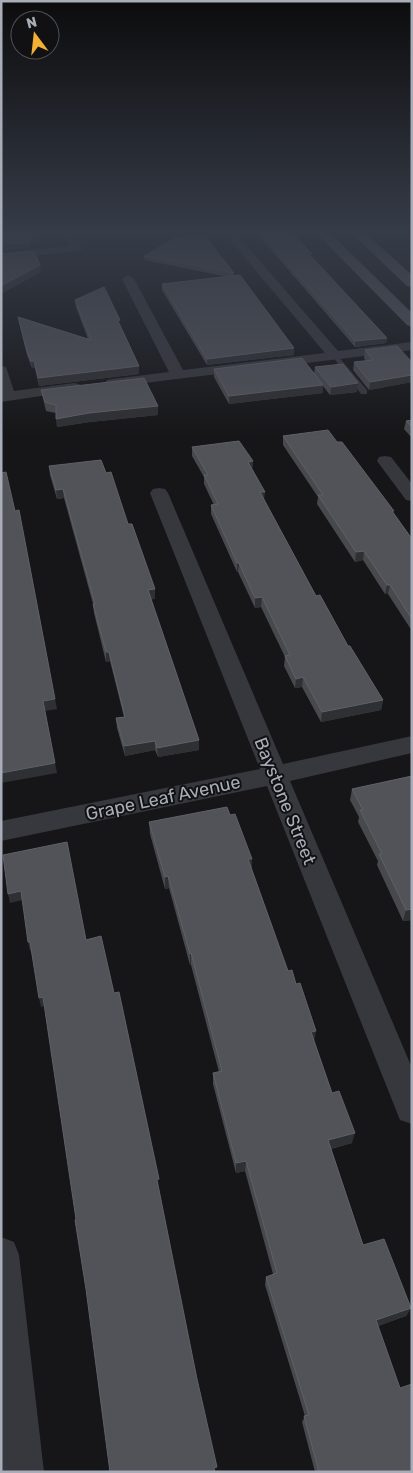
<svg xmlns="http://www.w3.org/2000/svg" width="413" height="1473" viewBox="0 0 413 1473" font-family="Rubik,sans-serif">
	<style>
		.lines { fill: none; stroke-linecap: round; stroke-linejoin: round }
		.service { fill: #37383d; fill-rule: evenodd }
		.minor { fill: #37383d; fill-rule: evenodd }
		.primary { fill: #53555c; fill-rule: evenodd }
		.wall { fill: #47494d }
		.shaded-wall { fill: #2f3033 }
		.building { fill: #525359; stroke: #5f6168 }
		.labels { text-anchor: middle; stroke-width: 4; stroke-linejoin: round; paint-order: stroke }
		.street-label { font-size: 18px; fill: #a8adb8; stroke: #111113 }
	</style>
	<rect width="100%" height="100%" fill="#161618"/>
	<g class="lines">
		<path class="service" d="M333 355H337L367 390V394H361L333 357Z"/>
		<g class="minor">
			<path d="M62 231H73L82 249 80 251 1 259V253L69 246Z"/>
			<path d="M235 236 239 237 338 351 412 342V350L112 387 107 386 105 383 107 380 112 379 169 372 122 279 128 275 134 279 183 370 325 353 231 241 229 239Z"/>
			<path d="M1 366 6 367 14 391 74 383 79 384 81 387 79 390 74 391 1 402Z"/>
			<path d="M385 456 391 457 412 484V501L406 500 377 461 379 457Z"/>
			<path d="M159 488 165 489 168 493 283 764 412 736V753L290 781 412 1068V1124L400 1120 267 786 1 841V821L260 769 150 493 153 489Z"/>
			<path d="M1 1237 14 1242 19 1255 44 1472H2Z"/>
		</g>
		<g class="primary">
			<path d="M314 231H328L412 313V327L407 325Z"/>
			<path d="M349 231H363L412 275V287L407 286Z"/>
		</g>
	</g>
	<g class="wall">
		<path d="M255 231H290L312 257 387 338 386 343 355 347Z"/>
		<path d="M144 256 234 273 233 276 294 355 207 365 162 290V284L228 277 145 260Z"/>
		<path d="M75 300 121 328 139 366V374L39 386 35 368H32L27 355 18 317 88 339 76 307Z"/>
		<path d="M365 350 412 362V382L369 390 353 370 354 362 366 361 364 358Z"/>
		<path d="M315 367 357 392 330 395 323 386V393L229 404 214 377V369L314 373Z"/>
		<path d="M41 390 158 415 90 422 57 427 56 413 46 411Z"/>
		<path d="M412 420V438L404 429 406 421Z"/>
		<path d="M283 436 394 514 412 539V631L388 594H385L363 560 355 562 317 504 318 497 283 445Z"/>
		<path d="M192 447 253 461 252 470 264 500 316 596 383 700 381 710 321 722 302 687 295 688 284 666 285 657 261 607 255 608 238 572H237L211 514V505H214L204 484V477L192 456Z"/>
		<path d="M49 466 106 473 128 524 155 599H151L199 740V750L158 757 155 750 125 756 117 728 116 718 124 717 110 661 106 662 94 613 93 604 64 498 57 499 50 475Z"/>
		<path d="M412 776V920L403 921 377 865 378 861 358 822 359 817 350 800 352 789Z"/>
		<path d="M230 815 252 859V870L288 971 314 1042 332 1093 352 1143 331 1149 363 1245 411 1308 406 1316 378 1326 412 1472H315L302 1422 305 1416 265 1285 266 1277 273 1274 245 1171 236 1173 213 1084V1073L219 1072 191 965H190L169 888 165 889 150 834 149 822Z"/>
	</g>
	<g class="shaded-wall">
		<path d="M92 231H107L92 233Z"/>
		<path d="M41 236 42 243 29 244 30 248 1 251V244L27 238Z"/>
		<path d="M40 265 41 272 1 294V286Z"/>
		<path d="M387 338 386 343 355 347V341Z"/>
		<path d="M294 348V355L207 365V359Z"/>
		<path d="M31 361H34L35 368H32Z"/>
		<path d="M139 366V374L39 386 38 378Z"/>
		<path d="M412 375V382L369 390 370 382Z"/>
		<path d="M358 383 357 392 330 395 331 387Z"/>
		<path d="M323 385V393L229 404V396Z"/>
		<path d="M158 406V415L90 422 57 427 56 419 89 413Z"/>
		<path d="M253 461 252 470 248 462Z"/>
		<path d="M63 489 64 498 57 499 56 490Z"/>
		<path d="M260 492H265L264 501Z"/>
		<path d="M364 551 363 560 355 562 356 552Z"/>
		<path d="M237 563H239L238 572H237Z"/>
		<path d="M387 585H390L388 594H385Z"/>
		<path d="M155 589V599L149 600 148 590Z"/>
		<path d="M262 597 261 607 255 608V598Z"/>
		<path d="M106 652H109L110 661 106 662Z"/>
		<path d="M303 677 302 687 295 688 296 679Z"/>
		<path d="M55 699 57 709 45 711 43 701Z"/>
		<path d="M383 700 381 710 321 722 322 712Z"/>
		<path d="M199 740V750L158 757 157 748Z"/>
		<path d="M155 741V750L125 756 124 746Z"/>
		<path d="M55 763 57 773 1 783V773Z"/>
		<path d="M248 859H252V871Z"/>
		<path d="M168 876 169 888 165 889V877Z"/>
		<path d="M21 891 23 900 10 903 8 894Z"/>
		<path d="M412 909V920L403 921 406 910Z"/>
		<path d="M28 942H30L32 951H30Z"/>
		<path d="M191 953V965H190V954Z"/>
		<path d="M43 997 45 1006 41 1007 39 998Z"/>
		<path d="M316 1031 314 1042 311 1032Z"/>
		<path d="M355 1133 352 1143 326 1150 328 1140Z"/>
		<path d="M246 1161 245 1171 236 1173V1163Z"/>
		<path d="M411 1308 406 1316 372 1328 376 1320Z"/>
	</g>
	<g class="building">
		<path d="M1 231H39L41 236 27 238 29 242 1 244Z"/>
		<path d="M259 231H290L312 254H309L387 338 355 341Z"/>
		<path d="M205 236 234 273 144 256 175 238Z"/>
		<path d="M34 251 40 265 1 286V254Z"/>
		<path d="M240 275 294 348 207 359 162 284Z"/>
		<path d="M104 287 120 320 118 321 139 366 38 378 34 361H31L26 348 18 317 91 340 75 300Z"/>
		<path d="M397 346 412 362V375L370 382 354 362 373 360 365 350Z"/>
		<path d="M302 358 323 385 229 396 214 369Z"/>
		<path d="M343 364 358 383 331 387 315 367Z"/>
		<path d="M144 378 158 406 89 413 56 419V405L45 402 41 390Z"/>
		<path d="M412 420V427L406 421Z"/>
		<path d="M328 430 337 442H342L394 511H392L412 539V619L390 585H387L364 551 356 552 318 495H323L283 436Z"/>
		<path d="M239 441 253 461 248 462 265 492H260L316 596 320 595 348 646H350L383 700 322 712 303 677 296 679 285 656 290 655 262 597 255 598 239 563H237L211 505 218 504 204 475H208L192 447Z"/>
		<path d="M101 460 106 473 111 472 128 524H132L155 589 148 590 199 740 157 748 155 741 124 746 116 718 125 717 109 652H106L93 604H95L63 489 56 490 49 466Z"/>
		<path d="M6 472 15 511 19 510 55 699 43 701 55 763 1 773V473Z"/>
		<path d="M412 776V909L406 910 379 854H382L360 810H363L352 789Z"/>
		<path d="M227 807 230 815 235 814 252 859H248L288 971 292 970 296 984 300 983 316 1031 311 1032 332 1093 339 1091 355 1133 328 1140 363 1245 384 1239 411 1308 376 1320 400 1388 412 1384V1472H319L304 1416 309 1415 266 1277 277 1273 246 1161 236 1163 213 1073 222 1071 191 953 190 954 168 876 165 877 149 822Z"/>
		<path d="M67 842 86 940 101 936 114 993 119 992 159 1179 157 1180 197 1379 217 1467 214 1468 215 1472H110L86 1289 75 1220 76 1219 43 997 39 998 30 942H28L21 891 8 894 3 855Z"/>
	</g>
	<linearGradient id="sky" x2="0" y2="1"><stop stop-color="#0c0c0d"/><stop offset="0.53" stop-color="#363c48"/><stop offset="1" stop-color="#363c48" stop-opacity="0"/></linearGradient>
	<rect width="413" height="437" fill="url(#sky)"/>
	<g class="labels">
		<g class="street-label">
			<text transform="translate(163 798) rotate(-12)" y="6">Grape Leaf Avenue</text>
			<text transform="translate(285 801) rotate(68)" y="6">Baystone Street</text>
		</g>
	</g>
	<rect width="413" height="1473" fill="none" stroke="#a8adb8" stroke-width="5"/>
	<g transform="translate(35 35) rotate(345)"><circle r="24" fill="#111113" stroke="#4d4f55"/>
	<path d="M0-4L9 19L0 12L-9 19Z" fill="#f2b134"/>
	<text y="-8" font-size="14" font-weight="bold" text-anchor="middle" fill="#a8adb8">N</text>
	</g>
</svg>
